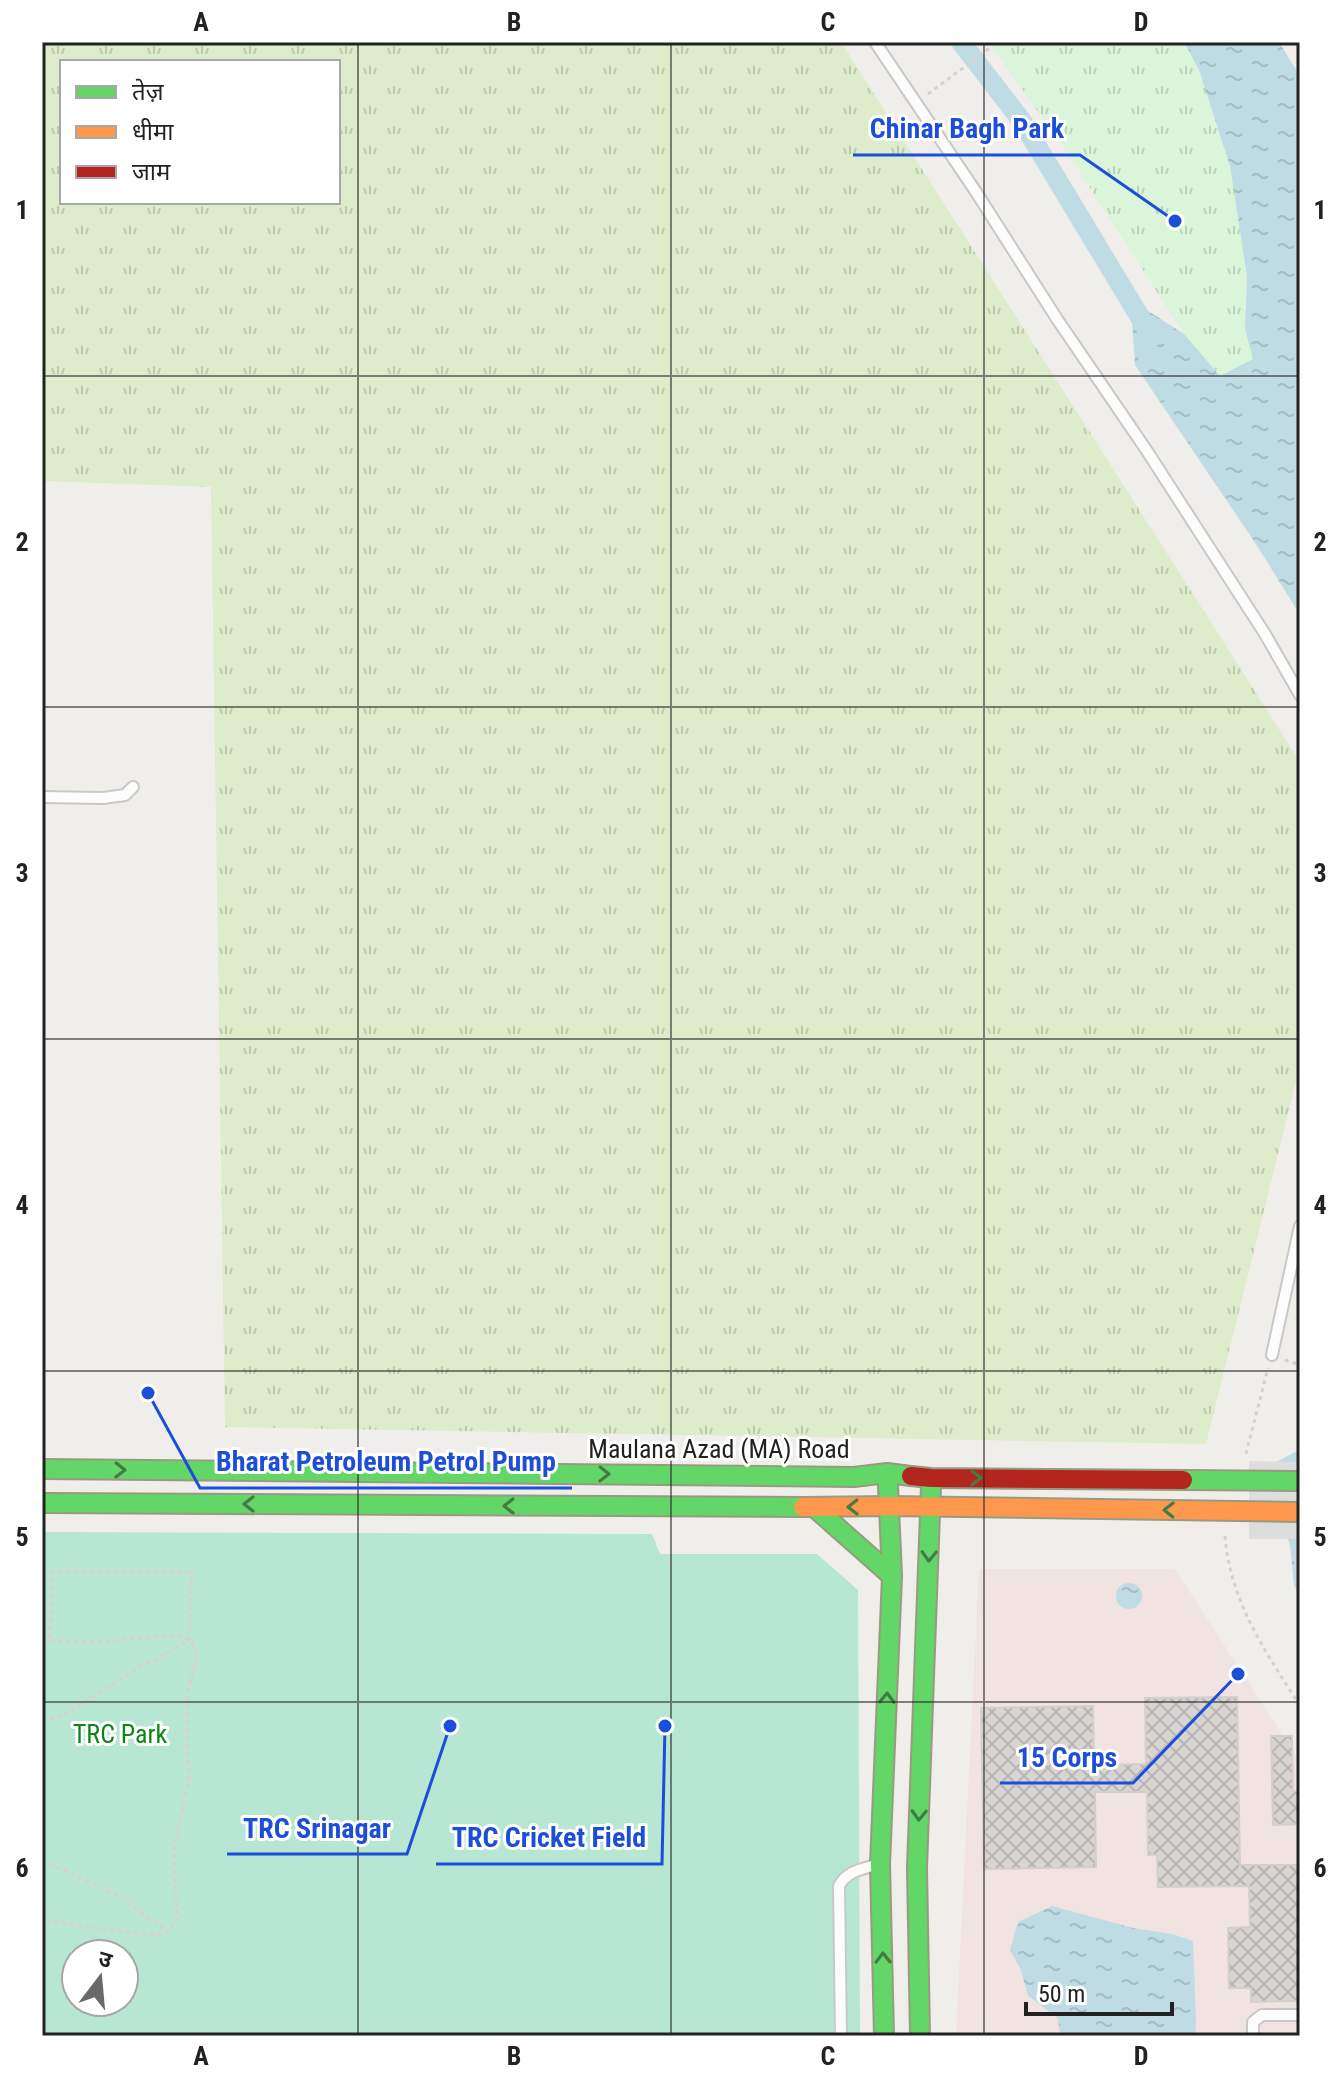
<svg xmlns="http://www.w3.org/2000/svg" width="1342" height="2078" viewBox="0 0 1342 2078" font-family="'Roboto Condensed','Noto Sans Devanagari',sans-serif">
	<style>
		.commercial { fill: #f1e3e1 }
		.grass { fill: url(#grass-tufts); fill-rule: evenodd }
		.park { fill: url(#park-tufts) }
		.pitch { fill: #b7e6d2; fill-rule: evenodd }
		.water { fill: url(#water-ripples) }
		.pier { fill: #dedddd }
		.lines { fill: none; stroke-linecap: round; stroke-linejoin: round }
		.canal { stroke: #bfdbe3; stroke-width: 20 }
		.building { fill: url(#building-cross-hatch); stroke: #d3d0cc; stroke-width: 2 }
		.lane-casing { stroke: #c9c8c7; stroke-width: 14 }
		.fast-casing { stroke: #999a82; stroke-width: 22 }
		.slow-casing { stroke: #999a82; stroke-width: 22 }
		.jam-casing { stroke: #999a82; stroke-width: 22 }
		.path { stroke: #dccecd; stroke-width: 3; stroke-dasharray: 4 4; stroke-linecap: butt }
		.lane { stroke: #fdfcfc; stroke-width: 10 }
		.fast { stroke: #63d668; stroke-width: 18 }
		.slow { stroke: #ff974d; stroke-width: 18 }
		.jam { stroke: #b3261e; stroke-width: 18 }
		.oneway { stroke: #427c45 }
		.grid { fill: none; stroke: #222; stroke-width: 2; stroke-opacity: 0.55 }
		.labels { text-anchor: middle; stroke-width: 6; stroke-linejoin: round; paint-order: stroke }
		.street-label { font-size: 26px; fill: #222; stroke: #fff }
		.park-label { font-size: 26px; fill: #0c8416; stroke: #fff }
		.leader { fill: none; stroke: #1d4ed8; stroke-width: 3 }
		.callout-dot { fill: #1d4ed8; stroke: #fff; stroke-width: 3 }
		.callout-label { font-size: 28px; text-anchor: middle; font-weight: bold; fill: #1d4ed8; stroke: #fff; stroke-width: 6; stroke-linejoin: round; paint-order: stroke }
		.neatline { fill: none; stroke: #222; stroke-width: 3 }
		.grid-label { font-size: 26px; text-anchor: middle; font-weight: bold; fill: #222 }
	</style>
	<defs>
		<pattern id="grass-tufts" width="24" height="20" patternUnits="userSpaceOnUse" patternTransform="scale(2)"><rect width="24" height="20" fill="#ddeccb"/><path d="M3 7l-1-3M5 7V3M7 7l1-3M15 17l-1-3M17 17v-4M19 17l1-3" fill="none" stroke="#bdcaae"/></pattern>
		<pattern id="park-tufts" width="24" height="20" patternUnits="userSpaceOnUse" patternTransform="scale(2)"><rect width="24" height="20" fill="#daf5da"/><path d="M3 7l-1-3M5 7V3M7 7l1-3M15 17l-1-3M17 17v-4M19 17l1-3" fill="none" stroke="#bbd2bb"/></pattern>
		<pattern id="water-ripples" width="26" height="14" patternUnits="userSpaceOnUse" patternTransform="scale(2)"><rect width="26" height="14" fill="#bfdbe3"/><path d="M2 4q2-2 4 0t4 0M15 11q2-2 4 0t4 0" fill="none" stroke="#a4bcc2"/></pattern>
		<pattern id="building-cross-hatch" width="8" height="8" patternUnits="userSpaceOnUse" patternTransform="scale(2)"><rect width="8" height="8" fill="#d7d4d2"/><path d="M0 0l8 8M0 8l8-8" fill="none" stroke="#b8b6b4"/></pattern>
	</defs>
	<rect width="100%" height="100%" fill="#f0eeeb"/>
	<path class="commercial" d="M979 1569H1175L1300 1762V2036H956Z"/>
	<path class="grass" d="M42 42H841L1300 762V1065L1206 1444 225 1427 211 487 42 481ZM62 62H338V202H62Z"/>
	<path class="park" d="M988 42H1184L1199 70 1230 166 1247 276 1245 329 1253 360 1220 377 1184 334 1069 155Z"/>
	<path class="pitch" d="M42 1532 652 1534 660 1554H817L858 1590 860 2036H42ZM76 1954H124V2002H76Z"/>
	<g class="water">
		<path d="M1184 42H1279L1300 76V615L1256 544 1135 365 1132 320 1145 309 1184 334 1220 376 1253 359 1245 329 1247 276 1230 166 1199 70Z"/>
		<path d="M1300 1416V1598L1294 1585 1290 1545 1263 1469 1297 1451Z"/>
		<circle cx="1129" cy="1596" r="13"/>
		<path d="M1052 1906 1133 1928 1172 1934 1193 1941 1196 2022 1195 2036H1060L1058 2018 1028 1996 1021 1970 1010 1950 1018 1922Z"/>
	</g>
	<path class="pier" d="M1249 1461 1300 1462V1539H1249Z"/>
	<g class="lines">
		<path class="canal" d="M961 42 1021 120 1152 337"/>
	</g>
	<g class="building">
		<path d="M1237 1697 1240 1865H1300V2001L1251 2002V1988H1229L1228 1928 1250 1927 1249 1886 1158 1887 1157 1855H1148L1147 1792H1095L1096 1867 984 1869 981 1708 1093 1706 1094 1765 1146 1764 1145 1698Z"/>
		<path d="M1271 1736H1292L1293 1791H1300V1824L1273 1825Z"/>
	</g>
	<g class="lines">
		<g class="lane-casing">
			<g id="lane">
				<path d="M875 42 976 192 1057 319 1147 451 1265 634 1300 695"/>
				<path d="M42 797 103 798 125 795 133 787"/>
				<path d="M1272 1355 1300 1226"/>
				<path d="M841 2036 839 1886C847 1870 864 1869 879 1864"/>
				<path d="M1253 2036V2022L1262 2015H1300"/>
			</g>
		</g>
		<g class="fast-casing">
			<g id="fast">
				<path d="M42 1469 854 1477 887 1473 911 1476"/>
				<path d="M1183 1480 1300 1481"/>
				<path d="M42 1503 803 1507"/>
				<path d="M814 1507 892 1576"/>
				<path d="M884 2036 880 1864 892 1576 888 1485"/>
				<path d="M920 2036 917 1868 931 1486"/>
			</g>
		</g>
		<g class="slow-casing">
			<path id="slow" d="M803 1507 890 1506 1300 1512"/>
		</g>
		<g class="jam-casing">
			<path id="jam" d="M911 1476 931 1478 1183 1480"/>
		</g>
		<g class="path">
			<path d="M928 94 991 47"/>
			<path d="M1285 1360 1300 1365"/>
			<path d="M1246 1454 1268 1368"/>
			<path d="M1225 1536C1230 1602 1266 1652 1300 1706"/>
			<path d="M42 1640 94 1642 176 1635 189 1640 196 1649V1659L187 1695V1756L190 1774 174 1848 177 1919 168 1932 157 1935 93 1928 50 1920 42 1922"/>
			<path d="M42 1722 66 1714 139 1667 157 1659 189 1640 192 1572 52 1571 50 1641"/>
			<path d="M42 1860 117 1895 167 1931"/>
		</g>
		<use href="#lane" class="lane"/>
		<use href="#fast" class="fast"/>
		<use href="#slow" class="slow"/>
		<use href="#jam" class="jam"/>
	</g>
	<defs><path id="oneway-chevron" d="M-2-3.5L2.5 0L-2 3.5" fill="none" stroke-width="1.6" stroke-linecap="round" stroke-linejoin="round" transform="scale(2)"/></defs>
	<g class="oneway">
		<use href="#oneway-chevron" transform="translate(120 1470) rotate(1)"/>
		<use href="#oneway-chevron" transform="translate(604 1474) rotate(1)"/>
		<use href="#oneway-chevron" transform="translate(976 1478) rotate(1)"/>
		<use href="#oneway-chevron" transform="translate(249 1504) rotate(-180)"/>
		<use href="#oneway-chevron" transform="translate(509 1506) rotate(-180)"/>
		<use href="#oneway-chevron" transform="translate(853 1507) rotate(179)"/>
		<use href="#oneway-chevron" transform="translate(1169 1510) rotate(-179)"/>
		<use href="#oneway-chevron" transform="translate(929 1556) rotate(92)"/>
		<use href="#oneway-chevron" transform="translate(887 1698) rotate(-88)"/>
		<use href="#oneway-chevron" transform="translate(919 1815) rotate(92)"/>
		<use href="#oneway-chevron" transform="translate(883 1958) rotate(-91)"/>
	</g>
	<path class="grid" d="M358 42V2036M671 42V2036M984 42V2036M42 376H1300M42 707H1300M42 1039H1300M42 1371H1300M42 1702H1300"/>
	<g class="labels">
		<g class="street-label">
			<text x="719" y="1458">Maulana Azad (MA) Road</text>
		</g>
		<g class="park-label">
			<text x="120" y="1743">TRC Park</text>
		</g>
	</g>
	<path class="leader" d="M1175 221L1080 155H853M148 1393L200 1488H572M1238 1674L1133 1783H1000M450 1726L407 1854H227M665 1726L662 1864H436"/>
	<g class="callout-dot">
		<circle cx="1175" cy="221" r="8"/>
		<circle cx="148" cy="1393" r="8"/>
		<circle cx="1238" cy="1674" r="8"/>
		<circle cx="450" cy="1726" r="8"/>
		<circle cx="665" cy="1726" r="8"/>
	</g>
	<g class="callout-label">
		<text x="967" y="138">Chinar Bagh Park</text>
		<text x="386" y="1471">Bharat Petroleum Petrol Pump</text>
		<text x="1067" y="1767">15 Corps</text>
		<text x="317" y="1838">TRC Srinagar</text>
		<text x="549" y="1847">TRC Cricket Field</text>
	</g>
	<rect width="1342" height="2078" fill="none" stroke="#ffffff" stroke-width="88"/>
	<rect x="60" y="60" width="280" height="144" fill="#ffffff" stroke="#a7a7a7" stroke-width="2"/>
	<rect x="76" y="86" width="40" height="12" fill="#63d668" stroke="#a7a7a7" stroke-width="2"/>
	<text x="132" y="100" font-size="24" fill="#222222">तेज़</text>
	<rect x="76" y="126" width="40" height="12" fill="#ff974d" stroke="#a7a7a7" stroke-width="2"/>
	<text x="132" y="140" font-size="24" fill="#222222">धीमा</text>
	<rect x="76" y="166" width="40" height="12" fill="#b3261e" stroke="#a7a7a7" stroke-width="2"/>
	<text x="132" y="180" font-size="24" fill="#222222">जाम</text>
	<g transform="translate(100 1978) rotate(16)"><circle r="38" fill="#ffffff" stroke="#a7a7a7" stroke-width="2"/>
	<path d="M0-6L14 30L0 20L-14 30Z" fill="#6a6968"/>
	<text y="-12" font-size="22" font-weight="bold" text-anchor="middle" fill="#222222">उ</text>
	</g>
	<path d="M1026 2002v12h146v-12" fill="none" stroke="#222222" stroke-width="4"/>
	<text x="1038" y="2002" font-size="24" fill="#222222" stroke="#ffffff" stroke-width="6" paint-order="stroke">50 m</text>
	<rect x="44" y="44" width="1254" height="1990" class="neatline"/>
	<g class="grid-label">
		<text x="201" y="31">A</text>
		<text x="514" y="31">B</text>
		<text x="828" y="31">C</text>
		<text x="1141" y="31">D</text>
		<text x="22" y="219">1</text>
		<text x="1320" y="219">1</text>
		<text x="22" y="551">2</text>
		<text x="1320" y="551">2</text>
		<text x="22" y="882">3</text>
		<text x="1320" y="882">3</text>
		<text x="22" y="1214">4</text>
		<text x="1320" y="1214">4</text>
		<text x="22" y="1546">5</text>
		<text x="1320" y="1546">5</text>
		<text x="22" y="1877">6</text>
		<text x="1320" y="1877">6</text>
		<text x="201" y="2065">A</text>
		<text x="514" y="2065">B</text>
		<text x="828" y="2065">C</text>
		<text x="1141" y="2065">D</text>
	</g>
</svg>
